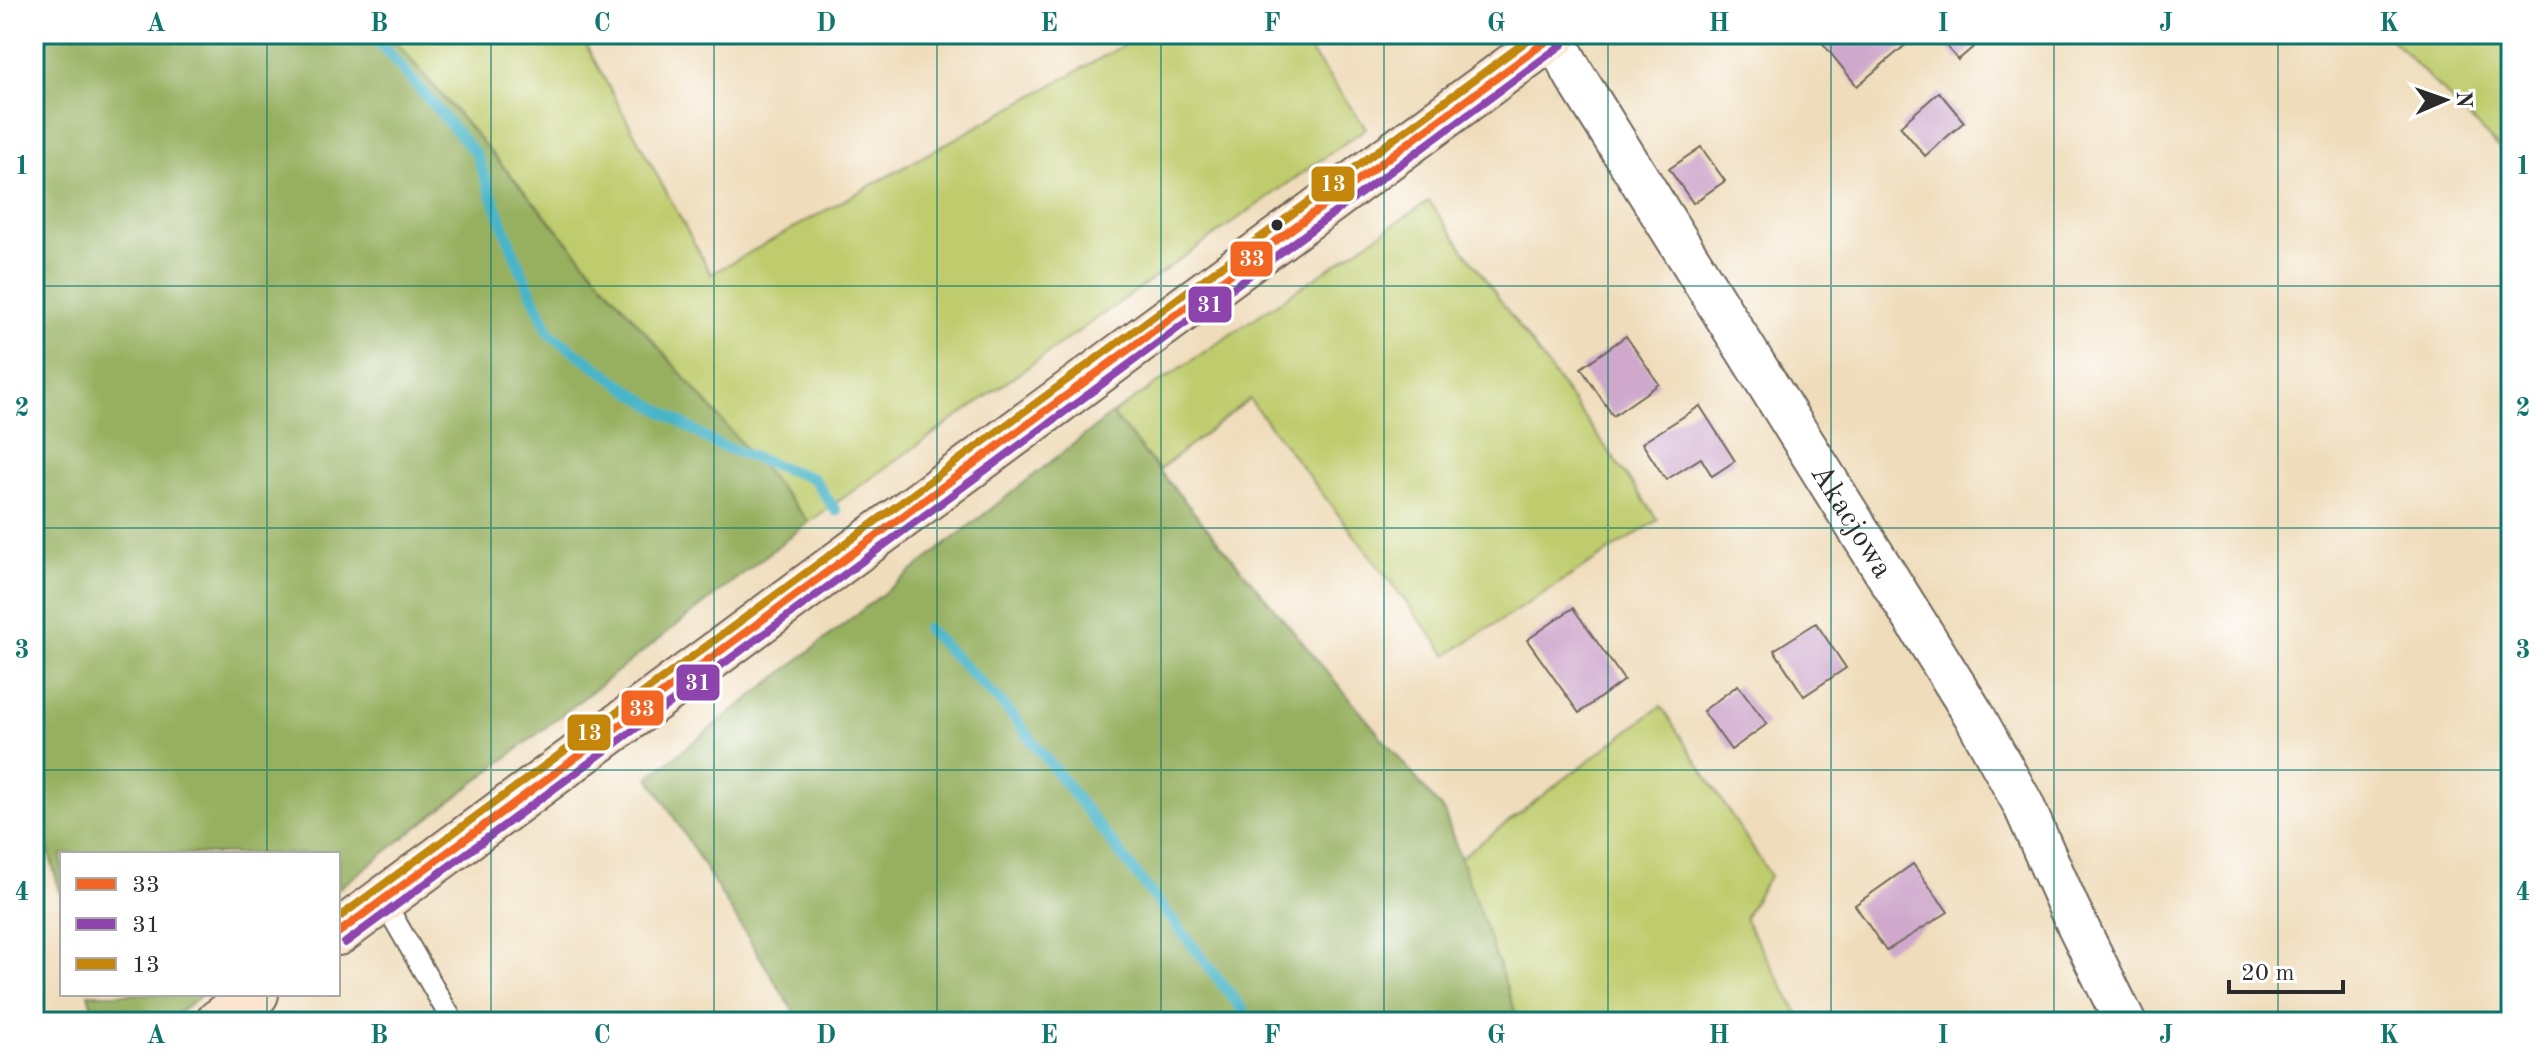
<svg xmlns="http://www.w3.org/2000/svg" width="2545" height="1056" viewBox="0 0 2545 1056" font-family="'Old Standard TT',serif">
	<style>
		.green { fill: #bfcc6d; stroke: #757c4c; stroke-width: 2 }
		.forest { fill: #97b060; stroke: #616e46; stroke-width: 2 }
		.lines { fill: none; stroke-linecap: round; stroke-linejoin: round }
		.stream { stroke: #4ab5c8; stroke-width: 11 }
		.building { fill: #cfa8cc }
		.lane-casing { stroke: #70695d; stroke-width: 24 }
		.street-casing { stroke: #70695d; stroke-width: 44 }
		.secondary-casing { stroke: #70695d; stroke-width: 48 }
		.lane { stroke: #fff; stroke-width: 20 }
		.street { stroke: #fff; stroke-width: 40 }
		.secondary { stroke: #fce5cf; stroke-width: 44 }
		.bus-1-casing { stroke: #fff; stroke-width: 14 }
		.bus-2-casing { stroke: #fff; stroke-width: 14 }
		.bus-3-casing { stroke: #fff; stroke-width: 14 }
		.bus-1 { stroke: #f26522; stroke-width: 8 }
		.bus-2 { stroke: #8e44ad; stroke-width: 8 }
		.bus-3 { stroke: #c4870b; stroke-width: 8 }
		.grid { fill: none; stroke: #0f766e; stroke-width: 2; stroke-opacity: 0.55 }
		.bus-dot { fill: #2b2b2b; stroke: #fff; stroke-width: 3 }
		.labels { text-anchor: middle; stroke-width: 8; stroke-linejoin: round; paint-order: stroke }
		.street-label { font-size: 30px; fill: #2b2b2b; stroke: #fff }
		.line-badge { stroke: #fff; stroke-width: 3 }
		.badge-label { font-size: 22px; text-anchor: middle; font-weight: bold; fill: #fff }
		.neatline { fill: none; stroke: #0f766e; stroke-width: 3 }
		.grid-label { font-size: 26px; text-anchor: middle; font-weight: bold; fill: #0f766e }
	</style>
	<rect width="100%" height="100%" fill="#fff"/>
	<filter id="ink" filterUnits="userSpaceOnUse"><feTurbulence type="fractalNoise" baseFrequency=".0125" numOctaves="2"/><feDisplacementMap in="SourceGraphic" scale="16" xChannelSelector="R" yChannelSelector="G"/><feConvolveMatrix kernelMatrix="1 2 1 2 8 2 1 2 1" color-interpolation-filters="sRGB"/></filter>
	<filter id="wash" filterUnits="userSpaceOnUse"><feTurbulence type="fractalNoise" baseFrequency=".006" numOctaves="4" result="noise"/><feDisplacementMap in="SourceGraphic" scale="32" xChannelSelector="R" yChannelSelector="G"/><feGaussianBlur stdDeviation="1.8" result="paint"/><feColorMatrix in="noise" values="0 0 0 0 0 0 0 0 0 0 0 0 0 0 0 0 0 1.4 0 .05"/><feComposite in="paint" operator="in"/></filter>
	<g filter="url(#wash)">
		<rect width="100%" height="100%" fill="#efdcba"/>
		<g class="green">
			<path d="M389 34H580L711 274 1144 34H1298L1366 128 809 522Z"/>
			<path d="M2386 34H2511V160Z"/>
			<path d="M1429 201 1658 520 1447 655 1249 399 1159 470 1112 414Z"/>
			<path d="M1661 706 1770 875 1744 918 1803 1022H1519L1460 858Z"/>
		</g>
		<g class="forest">
			<path d="M34 34H389L809 522 338 889V854H62V899L34 798Z"/>
			<path d="M1112 414 1444 812 1519 1022H800L649 777Z"/>
			<path d="M88 994H203L167 1022H96Z"/>
		</g>
		<g class="lines">
			<g class="stream">
				<path d="M372 34 476 154 517 261 550 334 636 395 716 444 814 479 836 511"/>
				<path d="M927 629 1008 710 1252 1022"/>
			</g>
		</g>
		<g id="blocks">
			<g class="building">
				<path d="M1829 34H1903L1909 42 1857 86 1821 41Z"/>
				<path d="M1936 34H1980L1984 38 1958 60Z"/>
				<path d="M1939 92 1964 122 1925 156 1900 126Z"/>
				<path d="M1701 147 1725 181 1693 203 1669 169Z"/>
				<path d="M1626 336 1659 384 1613 416 1581 368Z"/>
				<path d="M1700 406 1735 461 1712 476 1701 458 1666 480 1642 443Z"/>
				<path d="M1573 608 1624 680 1579 713 1527 640Z"/>
				<path d="M1816 623 1846 668 1804 696 1774 650Z"/>
				<path d="M1738 685 1767 724 1731 750 1703 711Z"/>
				<path d="M1913 864 1948 912 1886 951 1855 905Z"/>
			</g>
		</g>
	</g>
	<g filter="url(#ink)">
		<use href="#blocks" fill-opacity="0" stroke="#70695d" stroke-width="2"/>
		<g class="lines">
			<g class="lane-casing">
				<path id="lane" d="M383 900 453 1022"/>
			</g>
			<g class="street-casing">
				<g id="street">
					<path id="s1" d="M1552 34 1575 76 1974 715 2023 804 2069 908 2125 1022"/>
				</g>
			</g>
			<g class="secondary-casing">
				<g id="secondary">
					<path d="M338 933 1556 34"/>
					<path d="M218 1022 256 994"/>
				</g>
			</g>
			<use href="#lane" class="lane"/>
			<use href="#street" class="street"/>
			<use href="#secondary" class="secondary"/>
			<g class="bus-1-casing">
				<path id="bus-1" d="M338 933 1556 34"/>
			</g>
			<g class="bus-2-casing">
				<path id="bus-2" d="M345 943 1563 44"/>
			</g>
			<g class="bus-3-casing">
				<path id="bus-3" d="M338 918 1536 34"/>
			</g>
			<use href="#bus-1" class="bus-1"/>
			<use href="#bus-2" class="bus-2"/>
			<use href="#bus-3" class="bus-3"/>
		</g>
	</g>
	<path class="grid" d="M267 34V854M491 34V1022M714 34V1022M937 34V1022M1161 34V1022M1384 34V1022M1608 34V1022M1831 34V1022M2054 34V1022M2278 34V1022M34 286H2511M34 528H2511M34 770H2511M267 994V1022"/>
	<circle class="bus-dot" cx="1277" cy="225" r="7"/>
	<g class="labels">
		<g class="street-label">
			<text dy="10" stroke="none"><textPath href="#s1" startOffset="572">Akacjowa</textPath></text>
		</g>
	</g>
	<g class="line-badge">
		<rect x="1310" y="165" width="46" height="38" rx="8" fill="#c4870b"/>
		<rect x="1229" y="240" width="45" height="38" rx="8" fill="#f26522"/>
		<rect x="1187" y="285" width="46" height="39" rx="8" fill="#8e44ad"/>
		<rect x="675" y="663" width="46" height="39" rx="8" fill="#8e44ad"/>
		<rect x="620" y="689" width="45" height="38" rx="8" fill="#f26522"/>
		<rect x="566" y="713" width="46" height="39" rx="8" fill="#c4870b"/>
	</g>
	<g class="badge-label">
		<text x="1333" y="191">13</text>
		<text x="1252" y="266">33</text>
		<text x="1210" y="312">31</text>
		<text x="698" y="690">31</text>
		<text x="642" y="716">33</text>
		<text x="589" y="740">13</text>
	</g>
	<rect width="2545" height="1056" fill="none" stroke="#fff" stroke-width="88"/>
	<rect x="60" y="852" width="280" height="144" fill="#ffffff" stroke="#aaaaaa" stroke-width="2"/>
	<rect x="76" y="878" width="40" height="12" fill="#f26522" stroke="#aaaaaa" stroke-width="2"/>
	<text x="132" y="892" font-size="24" fill="#2b2b2b">33</text>
	<rect x="76" y="918" width="40" height="12" fill="#8e44ad" stroke="#aaaaaa" stroke-width="2"/>
	<text x="132" y="932" font-size="24" fill="#2b2b2b">31</text>
	<rect x="76" y="958" width="40" height="12" fill="#c4870b" stroke="#aaaaaa" stroke-width="2"/>
	<text x="132" y="972" font-size="24" fill="#2b2b2b">13</text>
	<g transform="translate(2445 100) rotate(88)" stroke="#ffffff" stroke-width="6" paint-order="stroke">
	<path d="M0-6L14 30L0 20L-14 30Z" fill="#2b2b2b"/>
	<text y="-12" font-size="22" font-weight="bold" text-anchor="middle" fill="#2b2b2b">N</text>
	</g>
	<path d="M2229 980v12h114v-12" fill="none" stroke="#2b2b2b" stroke-width="4"/>
	<text x="2241" y="980" font-size="24" fill="#2b2b2b" stroke="#ffffff" stroke-width="6" paint-order="stroke">20 m</text>
	<rect x="44" y="44" width="2457" height="968" class="neatline"/>
	<g class="grid-label">
		<text x="156" y="31">A</text>
		<text x="379" y="31">B</text>
		<text x="602" y="31">C</text>
		<text x="826" y="31">D</text>
		<text x="1049" y="31">E</text>
		<text x="1272" y="31">F</text>
		<text x="1496" y="31">G</text>
		<text x="1719" y="31">H</text>
		<text x="1943" y="31">I</text>
		<text x="2166" y="31">J</text>
		<text x="2389" y="31">K</text>
		<text x="22" y="174">1</text>
		<text x="2523" y="174">1</text>
		<text x="22" y="416">2</text>
		<text x="2523" y="416">2</text>
		<text x="22" y="658">3</text>
		<text x="2523" y="658">3</text>
		<text x="22" y="900">4</text>
		<text x="2523" y="900">4</text>
		<text x="156" y="1043">A</text>
		<text x="379" y="1043">B</text>
		<text x="602" y="1043">C</text>
		<text x="826" y="1043">D</text>
		<text x="1049" y="1043">E</text>
		<text x="1272" y="1043">F</text>
		<text x="1496" y="1043">G</text>
		<text x="1719" y="1043">H</text>
		<text x="1943" y="1043">I</text>
		<text x="2166" y="1043">J</text>
		<text x="2389" y="1043">K</text>
	</g>
</svg>
